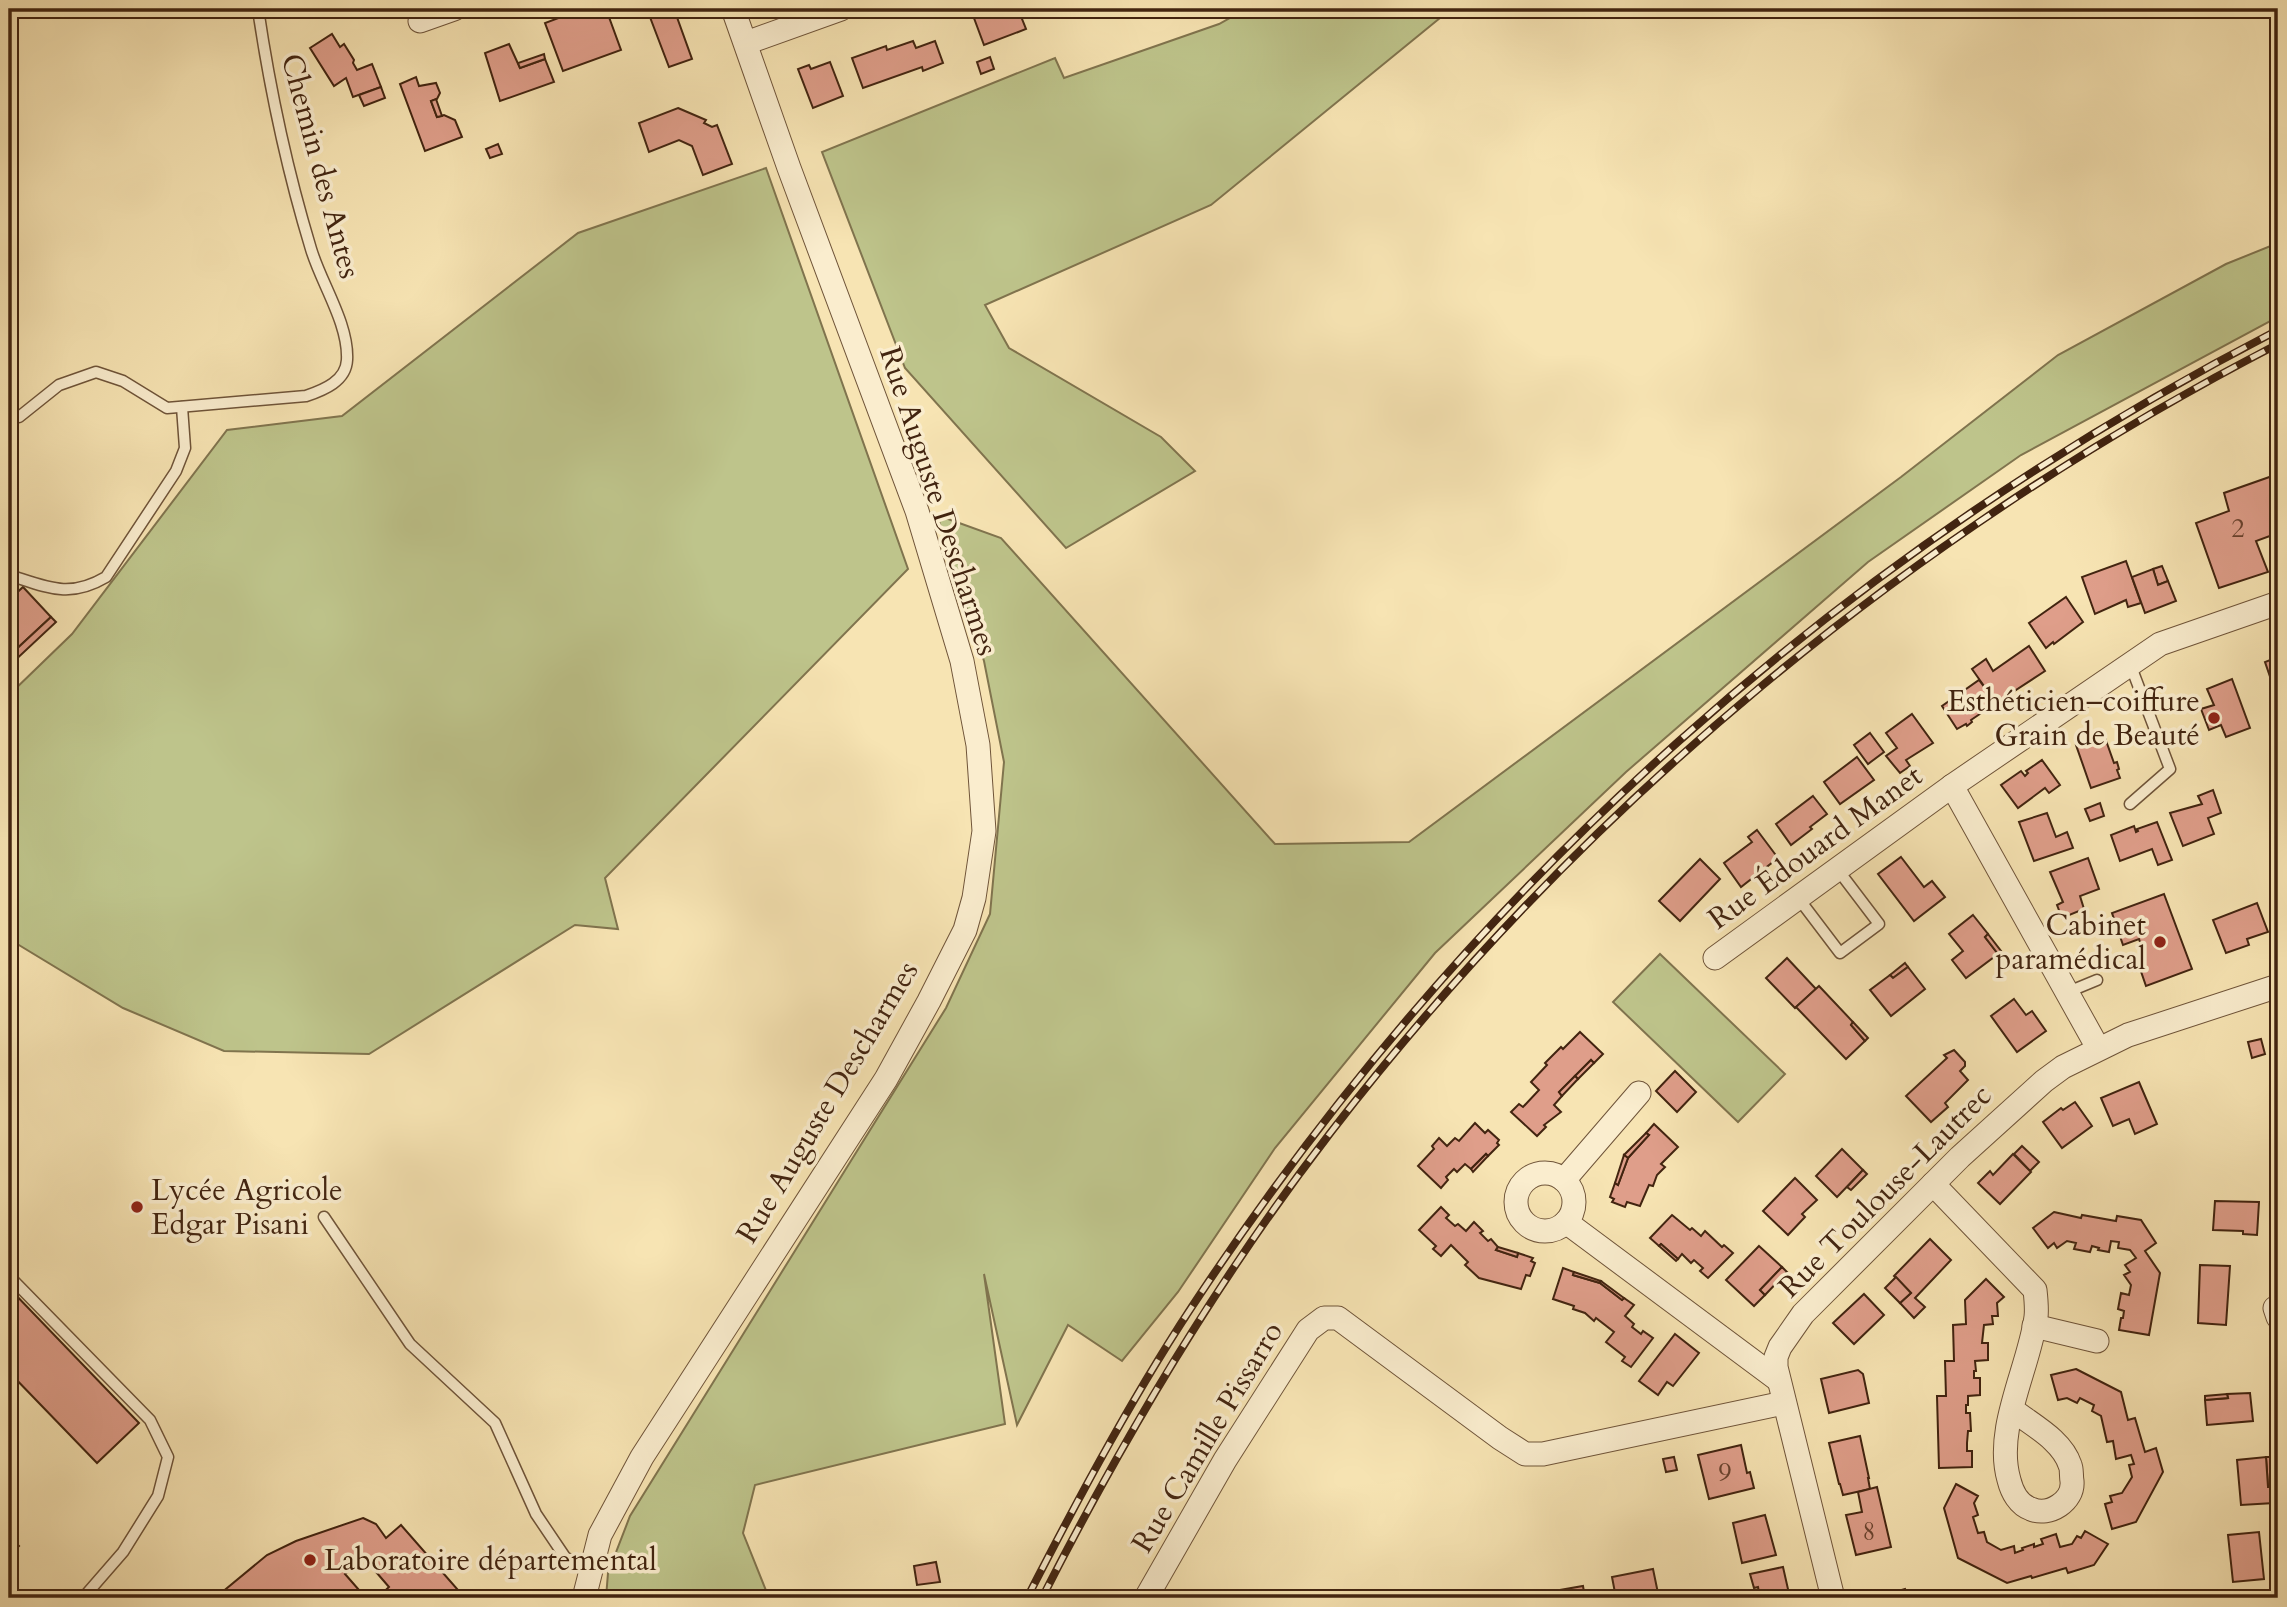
<svg xmlns="http://www.w3.org/2000/svg" width="2287" height="1607" viewBox="0 0 2287 1607" font-family="Cardo,serif">
	<style>
		.green { fill: #bec48b; stroke: #80744e; stroke-width: 2 }
		.building { fill: #df9e8a; stroke: #422410; stroke-width: 2 }
		.lines { fill: none; stroke-linecap: round; stroke-linejoin: round }
		.lane-casing { stroke: #6f5439; stroke-width: 13 }
		.street-casing { stroke: #6f5439; stroke-width: 25 }
		.lane { stroke: #faedce; stroke-width: 10 }
		.street { stroke: #faedce; stroke-width: 23 }
		.rail-casing { stroke: #422410; stroke-width: 8 }
		.rail { stroke: #faedce; stroke-width: 5; stroke-dasharray: 16; stroke-linecap: butt }
		.poi-dot { fill: #8f2418; stroke: #faedce; stroke-width: 2.5 }
		.labels { text-anchor: middle; stroke-width: 7; stroke-linejoin: round; paint-order: stroke }
		.number-label { font-size: 26px; fill: #69422e }
		.street-label { font-size: 30px; fill: #422410; stroke: #faedce }
		.poi-label { font-size: 30px; fill: #422410; stroke: #faedce; text-anchor: end }
	</style>
	<rect width="100%" height="100%" fill="#f7e4b3"/>
	<filter id="stains"><feTurbulence type="fractalNoise" baseFrequency=".00286" numOctaves="4"/><feColorMatrix values="0 0 0 0 .2 0 0 0 0 .09 0 0 0 0 .02 0 0 0 .5 -.17"/></filter>
	<radialGradient id="worn" r=".72"><stop offset=".6" stop-color="#630" stop-opacity="0"/><stop offset="1" stop-color="#630" stop-opacity=".3"/></radialGradient>
	<g class="green">
		<path d="M1246 9H1451L1211 205 985 305 1009 348 1161 437 1195 471 1066 548 905 368 822 152 1055 58 1064 78 1219 24Z"/>
		<path d="M766 168 908 569 605 878 618 929 575 925 369 1054 224 1051 123 1008 9 939V695L72 634 227 430 342 416 578 233Z"/>
		<path d="M2278 243V317L2021 455 1868 562 1626 772 1435 953 1275 1148 1178 1292 1122 1361 1068 1325 1017 1425 984 1274 1005 1424 755 1485 743 1533 767 1593 744 1598H606L608 1573 630 1516 946 1008 990 914 1004 762 984 661 937 515 1001 538 1275 844 1409 842 1901 477 2058 355 2226 264Z"/>
		<path d="M1660 954 1785 1074 1738 1122 1613 1002Z"/>
	</g>
	<g class="building">
		<path d="M584 9H606L621 50 563 71 545 23 577 11 579 17 586 14Z"/>
		<path d="M638 9H674L692 59 669 67 648 12 640 15Z"/>
		<path d="M973 9H1018L1026 29 984 45 971 10Z"/>
		<path d="M1054 9H1078V10L1057 17Z"/>
		<path d="M332 34 340 47 344 44 354 60 353 63 357 70 372 64 381 87 353 97 346 78 334 86 310 48Z"/>
		<path d="M913 41 916 48 935 41 943 63 923 71 922 67 863 88 852 58 886 46 887 50Z"/>
		<path d="M509 44 520 68 545 59 554 82 500 101 485 53Z"/>
		<path d="M544 54 545 59 520 68 518 63Z"/>
		<path d="M990 57 994 69 981 74 977 62Z"/>
		<path d="M830 62 843 96 813 108 798 69 809 65 811 69Z"/>
		<path d="M416 77 419 86 436 83 440 93 437 99 431 101 437 117 444 115 455 120 462 137 425 151 400 84Z"/>
		<path d="M381 87 385 98 364 106 359 95Z"/>
		<path d="M436 99 442 116 437 117 431 101Z"/>
		<path d="M678 108 706 120 704 123 712 127 717 125 732 164 703 175 692 146 679 140 649 152 639 123Z"/>
		<path d="M498 144 502 154 490 158 486 149Z"/>
		<path d="M2278 474V533L2256 541 2268 572 2219 588 2196 523 2229 511 2224 493Z"/>
		<path d="M2126 561 2141 603 2128 607 2126 600 2095 614 2082 577Z"/>
		<path d="M2162 566 2168 581 2158 585 2153 569Z"/>
		<path d="M2153 569 2158 585 2168 581 2176 601 2145 613 2132 577Z"/>
		<path d="M23 587 51 617 9 656V600Z"/>
		<path d="M2066 597 2083 622 2054 644 2053 642 2046 648 2029 623Z"/>
		<path d="M51 617 56 622 9 666V656Z"/>
		<path d="M2029 646 2045 671 1996 703 1972 669 1986 659 1993 671Z"/>
		<path d="M2278 657V700L2265 662Z"/>
		<path d="M2232 679 2250 728 2226 737 2221 725 2209 730 2201 709 2214 705 2207 689Z"/>
		<path d="M1979 680 1996 703 1971 720 1972 722 1967 726 1966 724 1957 729 1942 706Z"/>
		<path d="M1912 714 1933 743 1906 760 1910 766 1900 773 1886 756 1897 748 1886 733Z"/>
		<path d="M1870 733 1884 752 1868 764 1854 745Z"/>
		<path d="M2104 735 2114 763 2117 762 2119 769 2117 770 2120 778 2091 788 2076 745Z"/>
		<path d="M1857 757 1874 780 1840 804 1824 782Z"/>
		<path d="M2042 760 2060 785 2049 793 2045 788 2018 808 2001 785 2021 771 2025 776 2028 773 2026 771Z"/>
		<path d="M2213 790 2221 813 2208 818 2214 834 2183 846 2170 813 2202 804 2198 796Z"/>
		<path d="M1813 796 1827 814 1810 827 1812 829 1791 845 1776 824Z"/>
		<path d="M2100 803 2104 816 2090 821 2085 809Z"/>
		<path d="M2047 813 2056 837 2067 832 2073 848 2034 861 2019 822Z"/>
		<path d="M2157 822 2172 860 2158 865 2152 849 2120 861 2111 835 2134 826 2136 832 2138 831 2137 829Z"/>
		<path d="M1757 830 1778 858 1741 887 1724 863 1752 842 1748 837Z"/>
		<path d="M1901 857 1924 887 1932 881 1945 897 1914 921 1878 874Z"/>
		<path d="M2088 858 2099 889 2080 896 2084 909 2062 918 2057 905 2063 902 2050 872Z"/>
		<path d="M1700 859 1720 879 1680 921 1659 901Z"/>
		<path d="M2164 894 2192 969 2146 986 2136 957 2144 954 2139 939 2123 945 2112 913Z"/>
		<path d="M2257 903 2268 932 2247 939 2249 945 2226 953 2213 920Z"/>
		<path d="M1973 915 1988 934 1985 937 1998 954 1966 978 1952 960 1963 951 1949 934Z"/>
		<path d="M1988 934 2001 951 1998 954 1985 937Z"/>
		<path d="M1787 958 1816 989 1795 1008 1766 978Z"/>
		<path d="M1905 963 1908 967 1893 978 1890 975Z"/>
		<path d="M1908 967 1925 989 1891 1016 1870 990 1890 975 1893 978Z"/>
		<path d="M1819 986 1853 1022 1851 1025 1865 1041 1846 1059 1796 1007Z"/>
		<path d="M2014 999 2026 1015 2032 1011 2046 1031 2017 1052 1991 1016Z"/>
		<path d="M1853 1022 1868 1038 1865 1041 1851 1025Z"/>
		<path d="M1580 1032 1603 1054 1594 1063 1591 1060 1559 1092 1562 1096 1554 1105 1561 1112 1544 1125 1546 1127 1537 1136 1511 1112 1519 1104 1523 1107 1539 1090 1531 1082 1547 1065 1545 1063 1561 1047 1563 1049Z"/>
		<path d="M2261 1039 2265 1054 2252 1058 2248 1042Z"/>
		<path d="M1954 1050 1965 1062V1066L1960 1071 1968 1080 1945 1103 1948 1107 1931 1122 1906 1096 1947 1058 1944 1055Z"/>
		<path d="M1591 1060 1594 1063 1578 1079 1575 1076Z"/>
		<path d="M1675 1071 1696 1092 1677 1112 1656 1091Z"/>
		<path d="M1575 1076 1578 1079 1562 1096 1559 1092Z"/>
		<path d="M2139 1082 2157 1124 2135 1134 2129 1119 2113 1126 2101 1098Z"/>
		<path d="M2075 1102 2092 1126 2062 1148 2043 1122 2061 1108 2063 1110Z"/>
		<path d="M1475 1123 1485 1133 1488 1130 1499 1140 1497 1143 1499 1145 1488 1156 1486 1154 1471 1169 1465 1164 1457 1172 1454 1169 1446 1177 1448 1180 1441 1188 1418 1166 1434 1149 1432 1146 1439 1138 1447 1146 1455 1138 1459 1141Z"/>
		<path d="M1654 1124 1678 1147 1661 1164 1665 1167 1657 1175 1653 1186 1649 1185 1640 1206 1627 1202 1625 1207 1612 1202 1614 1199 1610 1197 1615 1183 1618 1185 1628 1158 1649 1135 1646 1133Z"/>
		<path d="M1646 1133 1649 1135 1628 1158 1624 1155Z"/>
		<path d="M2022 1146 2039 1162 2030 1171 2014 1154Z"/>
		<path d="M1842 1149 1863 1170 1837 1197 1816 1176Z"/>
		<path d="M1486 1154 1488 1156 1473 1172 1471 1169Z"/>
		<path d="M2013 1154 2031 1172 2000 1204 1978 1183 1990 1171 1993 1175Z"/>
		<path d="M1624 1155 1628 1158 1618 1185 1615 1183Z"/>
		<path d="M1863 1170 1867 1174 1851 1190 1847 1187Z"/>
		<path d="M1795 1178 1817 1200 1802 1214 1805 1217 1788 1235 1763 1211Z"/>
		<path d="M2215 1201 2259 1202 2257 1235 2243 1234V1231L2213 1230Z"/>
		<path d="M1441 1207 1449 1215 1446 1218 1455 1226 1458 1224 1466 1231 1474 1222 1483 1231 1480 1233 1488 1241 1491 1239 1498 1247 1496 1250 1517 1257 1518 1253 1533 1258 1531 1261 1535 1263 1530 1276 1526 1275 1521 1289 1479 1278 1465 1265 1468 1262 1451 1245 1441 1256 1433 1249 1436 1246 1419 1230Z"/>
		<path d="M2054 1212 2081 1218 2082 1215 2116 1221 2117 1216 2141 1220 2156 1243 2145 1251 2160 1273 2149 1335 2119 1330 2121 1318H2123L2124 1311 2118 1309 2121 1293 2129 1295 2131 1285 2124 1275 2130 1272 2125 1265 2136 1258 2130 1250 2118 1248 2119 1242 2111 1241 2109 1252 2098 1250 2099 1248 2092 1246 2090 1252 2074 1249 2076 1243 2067 1241 2057 1248 2054 1243 2048 1248 2033 1228Z"/>
		<path d="M1672 1215 1690 1230 1692 1228 1701 1236 1705 1231 1722 1247 1724 1245 1733 1253 1708 1278 1700 1271 1703 1268 1694 1260 1691 1263 1682 1254 1678 1259 1661 1244 1659 1246 1650 1238Z"/>
		<path d="M1930 1239 1951 1260 1915 1298 1925 1307 1914 1318 1900 1303 1911 1293 1894 1276Z"/>
		<path d="M1661 1244 1678 1259 1676 1261 1659 1246Z"/>
		<path d="M1759 1246 1782 1267 1760 1290 1765 1295 1754 1306 1726 1280Z"/>
		<path d="M1498 1247 1518 1253 1517 1257 1496 1250Z"/>
		<path d="M2200 1265 2230 1266 2226 1325 2198 1323Z"/>
		<path d="M1782 1267 1787 1272 1765 1295 1760 1290Z"/>
		<path d="M1563 1268 1574 1272 1573 1275 1600 1283 1622 1300 1624 1298 1634 1305 1625 1316 1634 1324 1632 1327 1641 1334 1643 1331 1653 1338 1631 1367 1622 1361 1625 1357 1606 1342 1614 1332 1596 1318 1594 1321 1585 1313 1573 1309 1574 1306 1553 1299Z"/>
		<path d="M1574 1272 1601 1281 1600 1283 1573 1275Z"/>
		<path d="M1896 1277 1911 1293 1900 1303 1885 1288Z"/>
		<path d="M1986 1279 2004 1297 1997 1303 1998 1316H1992L1993 1324 1984 1325 1982 1343H1988V1360L1975 1361 1976 1371H1974V1378H1980V1395L1968 1396V1405H1966V1413H1970L1971 1431H1968L1967 1443V1451H1972V1467L1939 1468 1937 1396H1946L1945 1361H1954L1953 1325 1966 1324 1965 1300Z"/>
		<path d="M1601 1281 1624 1298 1622 1300 1600 1283Z"/>
		<path d="M9 1288 139 1423 97 1463 9 1372Z"/>
		<path d="M1864 1294 1884 1315 1854 1344 1833 1323Z"/>
		<path d="M1675 1334 1699 1353 1673 1386 1667 1382 1658 1395 1639 1381Z"/>
		<path d="M2076 1369 2121 1392 2128 1420 2135 1418 2145 1452 2156 1448 2163 1472 2136 1522 2112 1529 2105 1504 2112 1502 2110 1496 2122 1493 2132 1477 2129 1465 2134 1464 2131 1455 2116 1459 2113 1441 2107 1442 2101 1416 2092 1411 2094 1405 2080 1398 2077 1403 2067 1398 2058 1400 2051 1375Z"/>
		<path d="M1858 1370 1863 1374 1869 1403 1829 1413 1821 1379Z"/>
		<path d="M2250 1393 2253 1421 2207 1425 2205 1400 2228 1398 2227 1394Z"/>
		<path d="M2227 1394 2228 1398 2205 1400V1396Z"/>
		<path d="M1860 1436 1869 1478H1868L1870 1489 1843 1495 1840 1484H1839L1829 1443Z"/>
		<path d="M1741 1445 1747 1473 1750 1472 1754 1488 1709 1499 1698 1455Z"/>
		<path d="M1674 1457 1677 1470 1666 1472 1663 1459Z"/>
		<path d="M2266 1457H2270L2272 1487H2268Z"/>
		<path d="M2266 1457 2268 1487H2272L2274 1503 2241 1505 2237 1460Z"/>
		<path d="M1956 1484 1978 1496 1974 1503 1978 1515 1973 1517 1978 1533 1984 1532 1987 1542 2001 1550 2014 1546 2015 1553 2023 1550 2022 1548 2034 1544V1547L2043 1544 2041 1539 2056 1534 2060 1547 2072 1544 2077 1536 2081 1538 2085 1531 2108 1544 2094 1565 2068 1573 2066 1568 2032 1578 2031 1576 2007 1583 1958 1558 1944 1508Z"/>
		<path d="M1877 1487 1891 1547 1856 1555 1846 1515 1862 1512 1858 1492Z"/>
		<path d="M1765 1515 1776 1555 1742 1563 1733 1523Z"/>
		<path d="M363 1518 376 1524 386 1538 401 1525 465 1598H399L393 1592 386 1598H377L389 1587 364 1558 345 1574 366 1598H215L267 1555 296 1541Z"/>
		<path d="M2259 1532 2264 1579 2233 1582 2228 1535Z"/>
		<path d="M9 1536 19 1546 9 1556Z"/>
		<path d="M936 1562 940 1582 917 1585 914 1566Z"/>
		<path d="M1783 1567 1790 1598H1760L1758 1587 1754 1588 1750 1574Z"/>
		<path d="M1653 1569 1659 1598H1616L1612 1577Z"/>
		<path d="M1583 1586 1585 1598H1532L1531 1595Z"/>
		<path d="M1905 1589 1907 1598H1877V1597Z"/>
	</g>
	<g class="lines">
		<g class="lane-casing">
			<g id="lane">
				<path d="M9 417H19L59 385 96 372 123 381 167 408 306 396C324 390 346 381 347 360 349 324 321 283 311 249 287 170 270 90 258 9"/>
				<path d="M9 575C47 587 69 599 106 577L176 471 185 448 182 407"/>
				<path d="M2130 664 2170 769 2130 804"/>
				<path d="M1799 899 1840 953 1879 924 1838 870"/>
				<path d="M2068 992 2097 980"/>
				<path d="M324 1217 410 1344 495 1423 536 1514 565 1557 590 1572"/>
				<path d="M9 1276 150 1420 168 1457 158 1496 123 1552 83 1598"/>
			</g>
		</g>
		<g class="street-casing">
			<g id="street">
				<path d="M420 21 454 9"/>
				<path d="M746 43 841 9"/>
				<path d="M1952 786 2098 1048"/>
				<path d="M1715 958 1952 786 2160 644 2278 603"/>
				<circle cx="1545" cy="1202" r="29"/>
				<path d="M1564 1180 1639 1093"/>
				<path d="M1933 1184 2035 1290C2036 1299 2037 1309 2036 1317 2029 1368 1994 1429 2009 1480 2012 1492 2019 1505 2031 1509 2049 1517 2074 1501 2072 1481 2071 1476 2072 1469 2070 1465 2062 1440 2032 1425 2013 1410"/>
				<path d="M1566 1222 1777 1379"/>
				<path d="M2275 1308 2278 1317"/>
				<path d="M2034 1326 2097 1341"/>
				<path d="M584 1598 600 1535 642 1457 886 1079 929 1001 965 930 974 898 984 831 978 745 962 661 917 511 789 168 733 9"/>
				<path d="M1146 1598 1225 1460 1308 1330 1324 1318H1338L1500 1438 1525 1454H1543L1784 1403"/>
				<path d="M1833 1598 1776 1367V1357L1780 1347 1803 1314 1960 1157 2044 1081 2063 1067 2128 1035 2278 986"/>
			</g>
		</g>
		<use href="#lane" class="lane"/>
		<use href="#street" class="street"/>
		<g class="rail-casing">
			<g id="rail">
				<path d="M1027 1598C1081 1493 1137 1388 1203 1290 1477 880 1840 556 2278 330"/>
				<path d="M1042 1598C1125 1435 1219 1277 1331 1132 1584 804 1910 534 2278 344"/>
			</g>
		</g>
		<use href="#rail" class="rail"/>
	</g>
	<g class="poi-dot">
		<circle cx="2214" cy="718" r="7"/>
		<circle cx="2160" cy="942" r="7"/>
		<circle cx="137" cy="1207" r="7"/>
		<circle cx="310" cy="1560" r="7"/>
	</g>
	<g class="labels">
		<g class="number-label">
			<text x="2238" y="537">2</text>
			<text x="1725" y="1481">9</text>
			<text x="1869" y="1540">8</text>
		</g>
		<g class="street-label">
			<text transform="translate(321 166) rotate(75)" y="10">Chemin des Antes</text>
			<text transform="translate(939 501) rotate(72)" y="10">Rue Auguste Descharmes</text>
			<text transform="translate(1815 847) rotate(-36)" y="10">Rue Édouard Manet</text>
			<text transform="translate(827 1102) rotate(-59)" y="10">Rue Auguste Descharmes</text>
			<text transform="translate(1885 1191) rotate(-45)" y="10">Rue Toulouse-Lautrec</text>
			<text transform="translate(1207 1437) rotate(-59)" y="10">Rue Camille Pissarro</text>
		</g>
		<g class="poi-label">
			<text x="2200" y="711">Esthéticien–coiffure<tspan x="2200" dy="34">Grain de Beauté</tspan></text>
			<text x="2146" y="935">Cabinet<tspan x="2146" dy="34">paramédical</tspan></text>
			<text x="151" y="1200" text-anchor="start">Lycée Agricole<tspan x="151" dy="34">Edgar Pisani</tspan></text>
			<text x="324" y="1570" text-anchor="start">Laboratoire départemental</text>
		</g>
	</g>
	<rect width="2287" height="1607" fill="none" stroke="#f7e4b3" stroke-width="35"/>
	<rect x="10" y="10" width="2266" height="1586" fill="none" stroke="#422410" stroke-width="3.5"/>
	<rect x="18" y="18" width="2252" height="1572" fill="none" stroke="#422410" stroke-width="2"/>
	<rect width="100%" height="100%" filter="url(#stains)"/>
	<rect width="100%" height="100%" fill="url(#worn)"/>
</svg>
